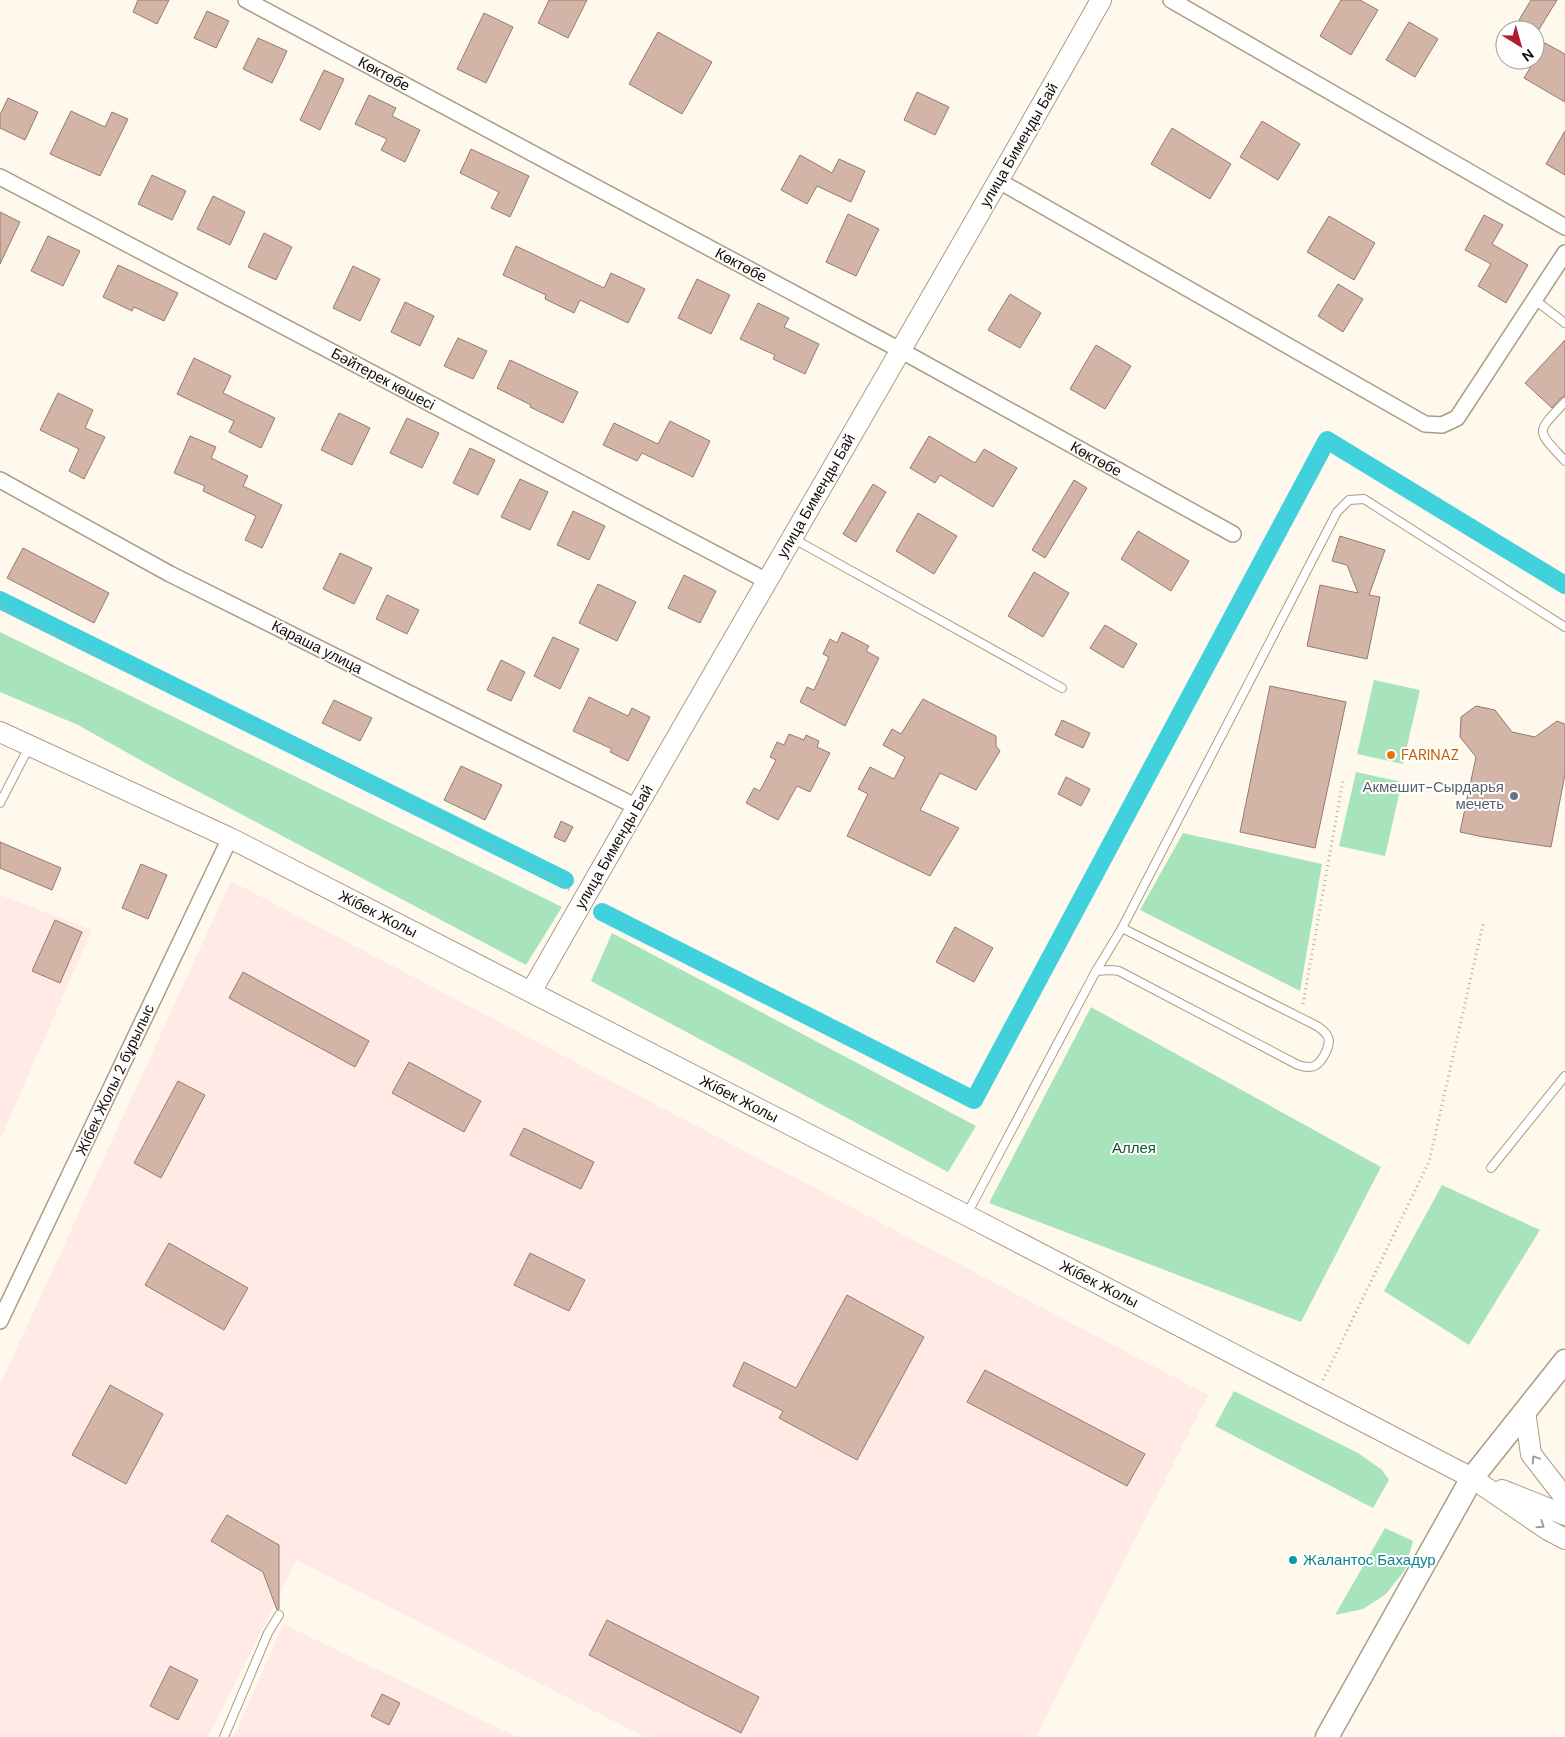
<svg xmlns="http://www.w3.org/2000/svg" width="1565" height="1737" viewBox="0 0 1565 1737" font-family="'DM Sans',sans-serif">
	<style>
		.industrial { fill: #ffeae5 }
		.green { fill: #a8e4bb }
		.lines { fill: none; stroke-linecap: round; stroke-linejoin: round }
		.canal { stroke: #41d1dd; stroke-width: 18 }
		.building { fill: #d3b5a7; stroke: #967a6e }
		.lane-casing { stroke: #ac9d84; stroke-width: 10 }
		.street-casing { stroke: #ac9d84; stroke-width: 18 }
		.secondary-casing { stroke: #ac9d84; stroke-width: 22 }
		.primary-casing { stroke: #ac9d84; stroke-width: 25 }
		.path { stroke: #b3aca2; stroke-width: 3; stroke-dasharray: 1 4; stroke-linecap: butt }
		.lane { stroke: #fff; stroke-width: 8 }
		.street { stroke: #fff; stroke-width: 15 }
		.secondary { stroke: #fff; stroke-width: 20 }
		.primary { stroke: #fff; stroke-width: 22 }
		.oneway { stroke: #a19f9b }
		.food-dot { fill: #e8710a; stroke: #fff; stroke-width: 2 }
		.worship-dot { fill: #6b7280; stroke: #fff; stroke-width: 2 }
		.culture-dot { fill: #0f9aa8; stroke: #fff; stroke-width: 2 }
		.labels { text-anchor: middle; stroke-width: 4; stroke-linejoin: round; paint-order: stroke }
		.street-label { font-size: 15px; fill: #140f06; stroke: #fff }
		.food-label { font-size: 15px; fill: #c56008; stroke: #fff; text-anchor: start }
		.worship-label { font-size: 15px; fill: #5b616d; stroke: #fff; text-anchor: end }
		.park-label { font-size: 15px; fill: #105430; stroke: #fff }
		.culture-label { font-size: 15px; fill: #0d838f; stroke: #fff; text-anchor: start }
	</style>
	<rect width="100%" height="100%" fill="#fff8ed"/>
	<g class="industrial">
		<path d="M231 881 1208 1395 1036 1737H645L297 1560 208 1737H0V1385Z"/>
		<path d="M0 895 92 930 0 1140Z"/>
		<path d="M283 1624 517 1737H234Z"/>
	</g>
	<g class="green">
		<path d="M0 632 562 907 526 965 167 775 78 725 0 692Z"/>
		<path d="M1374 680 1420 690 1403 764 1357 754Z"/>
		<path d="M1356 772 1402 782 1385 856 1339 846Z"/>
		<path d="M1183 833 1322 864 1300 991 1140 910Z"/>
		<path d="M612 933 976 1126 948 1172 591 981Z"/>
		<path d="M1091 1007 1381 1167 1301 1322 989 1203Z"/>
		<path d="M1442 1185 1540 1230 1469 1345 1384 1291Z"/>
		<path d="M1234 1391 1358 1453 1382 1470 1389 1480 1373 1508 1215 1426Z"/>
		<path d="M1385 1528 1413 1541 1405 1570 1386 1594 1363 1609 1335 1615Z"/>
	</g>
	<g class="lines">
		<g class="canal">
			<path d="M0 600 565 880"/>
			<path d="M602 912 974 1100 1327 440 1565 585"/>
		</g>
	</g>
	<g class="building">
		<path d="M138 0H169L157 24 133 12Z"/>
		<path d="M549 0H587L568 38 538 23Z"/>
		<path d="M1341 0H1360L1378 10 1351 55 1320 36Z"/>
		<path d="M1531 0H1557L1538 31 1519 20Z"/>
		<path d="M207 11 229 21 216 48 194 38Z"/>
		<path d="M484 13 513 27 486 83 457 69Z"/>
		<path d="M1409 22 1438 39 1415 77 1386 60Z"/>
		<path d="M658 32 712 62 682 114 629 84Z"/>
		<path d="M258 38 287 51 272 83 243 69Z"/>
		<path d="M1545 43 1565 54V102L1524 78Z"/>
		<path d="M324 70 344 79 320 130 300 120Z"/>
		<path d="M917 92 949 107 935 135 904 120Z"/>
		<path d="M369 95 396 108 392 116 420 130 405 162 381 150 387 139 355 124Z"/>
		<path d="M8 98 38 112 25 140 0 128V115Z"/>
		<path d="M71 111 105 127 112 112 128 119 100 176 50 154Z"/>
		<path d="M1262 121 1300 144 1278 180 1240 157Z"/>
		<path d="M1172 128 1231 164 1210 199 1151 164Z"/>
		<path d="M1565 131V175L1546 164Z"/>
		<path d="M471 149 529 176 510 217 491 208 499 192 460 173Z"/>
		<path d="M800 155 832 173 839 159 865 171 851 202 817 186 807 204 781 190Z"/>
		<path d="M152 175 186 191 172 220 138 204Z"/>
		<path d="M213 196 245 212 230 245 197 229Z"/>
		<path d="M0 212 20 222 0 264Z"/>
		<path d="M848 214 879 229 856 276 826 262Z"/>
		<path d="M1484 215 1503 225 1492 244 1528 265 1506 303 1478 286 1491 264 1465 250Z"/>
		<path d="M1329 216 1375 243 1354 280 1307 252Z"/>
		<path d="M264 233 292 247 276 280 248 267Z"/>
		<path d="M48 236 80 251 63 286 31 271Z"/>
		<path d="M516 246 604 288 611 273 645 289 628 323 580 300 574 313 545 299 546 295 503 275Z"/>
		<path d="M118 265 178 293 164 321 134 307 132 311 103 297Z"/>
		<path d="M353 266 380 279 360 321 333 308Z"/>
		<path d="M697 279 730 295 711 334 678 318Z"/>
		<path d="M1338 284 1363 299 1343 332 1318 316Z"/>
		<path d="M1010 294 1041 313 1020 348 988 330Z"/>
		<path d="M405 302 434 316 420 346 391 332Z"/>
		<path d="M758 303 789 318 784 327 819 344 805 374 773 359 775 355 740 339Z"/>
		<path d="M458 338 487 351 473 379 444 366Z"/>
		<path d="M1565 340V396L1561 398 1552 408 1525 383Z"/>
		<path d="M1096 345 1131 366 1105 409 1070 389Z"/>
		<path d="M194 358 231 376 223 393 275 418 261 448 229 432 234 421 177 394Z"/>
		<path d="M510 360 578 392 563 423 530 407 531 405 497 388Z"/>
		<path d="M58 393 93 410 85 428 105 437 84 479 69 471 79 449 40 430Z"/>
		<path d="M339 413 370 428 352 465 321 450Z"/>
		<path d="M407 418 439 433 422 468 390 453Z"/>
		<path d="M670 421 710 441 693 477 642 453 637 461 603 445 614 423 658 444Z"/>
		<path d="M190 436 216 447 211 458 248 476 243 486 282 505 262 548 245 540 256 516 203 491 205 486 174 473Z"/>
		<path d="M929 436 975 463 984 449 1017 468 993 507 940 475 935 483 910 468Z"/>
		<path d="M470 448 495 460 478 495 453 483Z"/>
		<path d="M520 479 548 492 530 530 501 517Z"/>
		<path d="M1074 480 1087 488 1045 558 1032 550Z"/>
		<path d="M873 484 886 492 856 542 843 534Z"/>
		<path d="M573 511 605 526 589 560 557 545Z"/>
		<path d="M918 513 957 536 934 574 896 551Z"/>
		<path d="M1138 531 1189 561 1171 591 1121 559Z"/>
		<path d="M1340 536 1385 550 1369 595 1380 597 1367 659 1307 646 1320 585 1358 593 1347 565 1332 561Z"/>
		<path d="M23 548 109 593 94 623 7 578Z"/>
		<path d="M340 553 372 568 354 604 323 589Z"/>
		<path d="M1034 572 1069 593 1043 637 1008 616Z"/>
		<path d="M684 575 716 591 700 623 668 608Z"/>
		<path d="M598 584 636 602 617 641 579 623Z"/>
		<path d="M387 595 419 610 407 634 376 619Z"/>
		<path d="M1105 625 1137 644 1123 668 1090 648Z"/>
		<path d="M842 632 869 646 866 651 879 658 845 726 800 702 807 687 814 690 829 657 823 654 830 639 837 643Z"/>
		<path d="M553 637 579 649 560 689 534 676Z"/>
		<path d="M501 660 525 672 511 701 487 690Z"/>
		<path d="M1270 686 1346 702 1315 848 1240 832Z"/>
		<path d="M589 697 628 716 632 708 650 717 628 761 610 752 612 749 573 731Z"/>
		<path d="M923 699 996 736V746L1000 751 976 790 940 773 920 810 959 828 930 876 847 836 868 794 858 789 870 767 894 779 905 757 883 745 892 729 901 734Z"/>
		<path d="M334 700 372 718 360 741 322 723Z"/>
		<path d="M1476 706 1495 710 1512 732 1535 737 1557 721 1565 724V774L1551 847 1483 837 1460 832 1476 757 1460 737 1461 717Z"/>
		<path d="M1062 720 1090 733 1083 748 1055 735Z"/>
		<path d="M789 734 804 740 806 735 819 741 817 747 830 753 810 792 797 786 778 820 746 803 754 788 760 791 776 760 770 757 777 742 784 745Z"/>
		<path d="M461 766 502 785 485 820 444 800Z"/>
		<path d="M1066 777 1090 789 1081 806 1058 794Z"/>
		<path d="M561 821 573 827 565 842 554 837Z"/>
		<path d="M0 842 61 868 52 890 0 868Z"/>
		<path d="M141 864 167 875 148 919 122 908Z"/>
		<path d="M55 920 82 932 60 983 32 971Z"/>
		<path d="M955 927 993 948 974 982 936 962Z"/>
		<path d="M243 972 369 1041 355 1067 229 998Z"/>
		<path d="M409 1062 481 1101 464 1132 392 1093Z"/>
		<path d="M178 1081 205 1095 161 1178 134 1163Z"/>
		<path d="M524 1128 594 1162 581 1189 510 1155Z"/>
		<path d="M169 1243 248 1288 224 1330 145 1285Z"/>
		<path d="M530 1253 585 1280 569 1311 514 1285Z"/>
		<path d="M847 1295 924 1337 857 1460 779 1418 783 1411 733 1386 744 1362 796 1388Z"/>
		<path d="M985 1370 1145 1454 1127 1486 967 1402Z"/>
		<path d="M110 1385 163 1414 126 1484 72 1455Z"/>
		<path d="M227 1515 279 1545V1609L277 1610 263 1572 211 1541Z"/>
		<path d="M607 1620 759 1697 741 1733 589 1655Z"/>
		<path d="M170 1666 198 1680 178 1720 150 1706Z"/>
		<path d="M382 1694 400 1703 389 1725 371 1716Z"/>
	</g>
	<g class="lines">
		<g class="lane-casing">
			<g id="lane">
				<path d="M1535 300 1565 323"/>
				<path d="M1565 402C1535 434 1536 429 1565 461"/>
				<path d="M794 539 1062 688"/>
				<path d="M0 803 29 747"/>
				<path d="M1096 971 1111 970 1119 971 1298 1065C1313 1070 1319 1066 1326 1052 1328 1047 1330 1043 1328 1037 1326 1032 1321 1029 1317 1026L1122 928"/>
				<path d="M1491 1168 1565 1076"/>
				<path d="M967 1214 1096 971 1122 928 1337 512 1349 500 1364 499 1565 627"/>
				<path d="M224 1737 268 1633 279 1615"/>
			</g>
		</g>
		<g class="street-casing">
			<g id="street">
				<path d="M246 0 900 350 1233 534"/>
				<path d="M1171 0 1565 227"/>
				<path d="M0 177 767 581"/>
				<path d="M999 181 1425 424 1442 425 1457 418 1565 253"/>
				<path d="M0 480 170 574 637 807"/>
				<path d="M0 1321 230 838"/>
			</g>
		</g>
		<g class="secondary-casing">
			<g id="secondary">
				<path d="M0 732 230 838 966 1215 1472 1478 1548 1530 1565 1539"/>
				<path d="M531 992C719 660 914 332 1101 0"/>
				<path d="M1525 1411 1531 1454 1565 1498"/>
				<path d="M1502 1490 1565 1515"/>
			</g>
		</g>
		<g class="primary-casing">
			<path id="primary" d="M1327 1737 1472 1478 1565 1361"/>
		</g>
		<g class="path">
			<path d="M0 607 182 694 552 877 571 891"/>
			<path d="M1303 1004 1343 780"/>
			<path d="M1323 1380 1429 1162 1483 924"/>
		</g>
		<use href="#lane" class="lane"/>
		<use href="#street" class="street"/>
		<use href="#secondary" class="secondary"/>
		<use href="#primary" class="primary"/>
	</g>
	<defs><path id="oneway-chevron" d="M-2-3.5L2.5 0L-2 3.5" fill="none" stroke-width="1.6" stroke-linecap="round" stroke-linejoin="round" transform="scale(1.25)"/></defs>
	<g class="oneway">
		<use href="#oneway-chevron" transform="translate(1535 1459) rotate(-124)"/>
		<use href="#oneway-chevron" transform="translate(1541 1525) rotate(34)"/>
	</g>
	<circle class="food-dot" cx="1391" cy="755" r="5"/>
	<circle class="worship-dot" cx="1514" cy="796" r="5"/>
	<circle class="culture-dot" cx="1293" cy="1560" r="5"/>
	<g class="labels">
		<g class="street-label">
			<text transform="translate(384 74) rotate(28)" y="5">Көктөбе</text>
			<text transform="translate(1019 145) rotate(-60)" y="5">улица Бименды Бай</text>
			<text transform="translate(741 265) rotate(28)" y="5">Көктөбе</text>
			<text transform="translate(383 379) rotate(28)" y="5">Бәйтерек көшесі</text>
			<text transform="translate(1096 459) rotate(29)" y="5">Көктөбе</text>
			<text transform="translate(816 496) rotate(-60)" y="5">улица Бименды Бай</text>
			<text transform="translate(317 647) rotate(27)" y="5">Караша улица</text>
			<text transform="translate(614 847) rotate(-60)" y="5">улица Бименды Бай</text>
			<text transform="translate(378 914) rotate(27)" y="5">Жібек Жолы</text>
			<text transform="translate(115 1080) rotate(-65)" y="5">Жібек Жолы 2 бұрылыс</text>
			<text transform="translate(739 1099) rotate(27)" y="5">Жібек Жолы</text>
			<text transform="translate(1099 1284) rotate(27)" y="5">Жібек Жолы</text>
		</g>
		<g class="food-label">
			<text x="1401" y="760">FARINAZ</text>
		</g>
		<g class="worship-label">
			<text x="1504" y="792">Акмешит-Сырдарья<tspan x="1504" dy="17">мечеть</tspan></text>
		</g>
		<g class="park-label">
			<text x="1134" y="1153">Аллея</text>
		</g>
		<g class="culture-label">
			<text x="1303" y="1565">Жалантос Бахадур</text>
		</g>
	</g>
	<g transform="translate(1520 45) rotate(143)"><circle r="24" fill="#ffffff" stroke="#a19f9b"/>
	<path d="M0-4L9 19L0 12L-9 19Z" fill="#af1c30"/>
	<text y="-8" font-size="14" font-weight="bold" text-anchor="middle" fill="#140f06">N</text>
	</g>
</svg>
